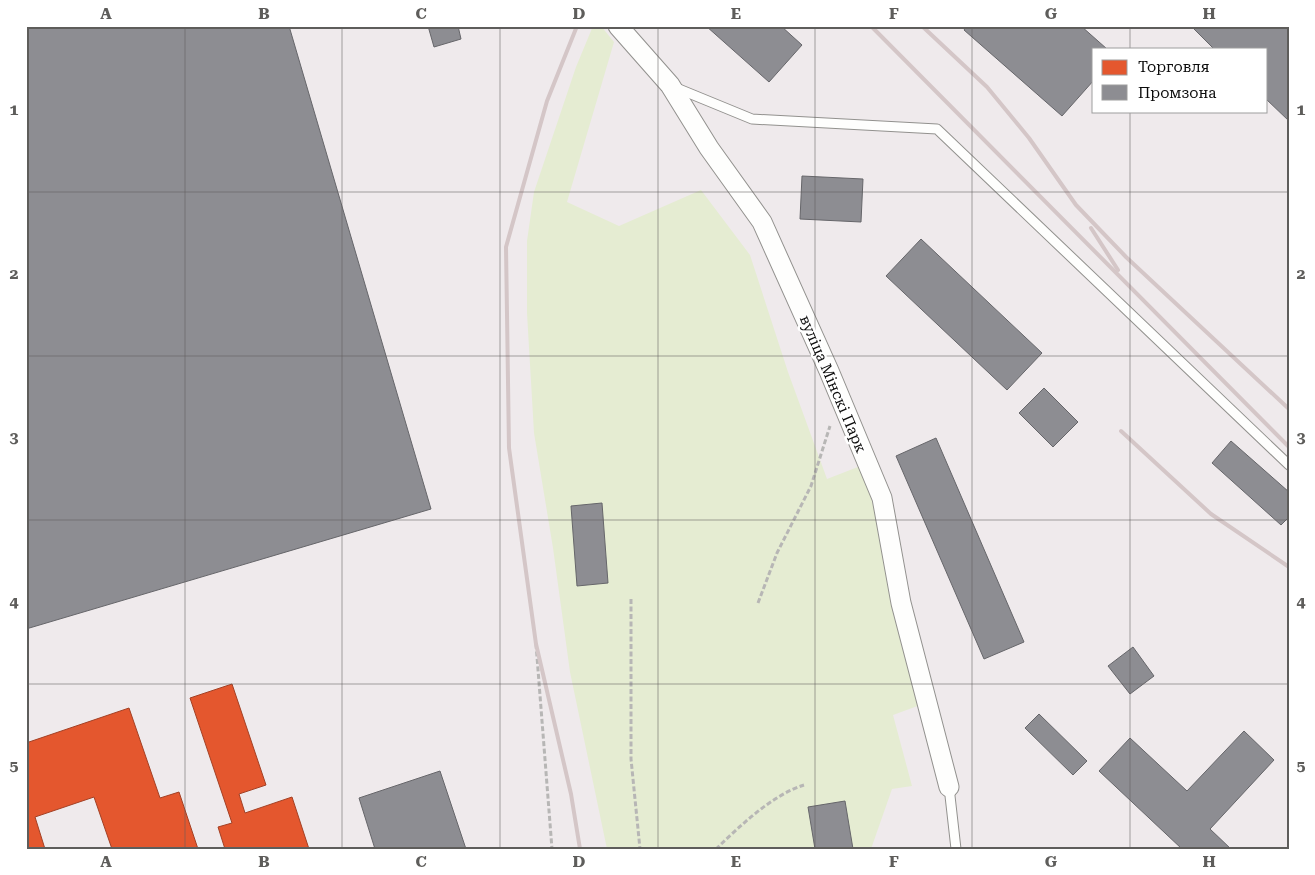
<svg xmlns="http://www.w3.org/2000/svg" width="1315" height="875" viewBox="0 0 1315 875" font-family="'Roboto Serif',serif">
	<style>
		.industrial { fill: #efeaec; fill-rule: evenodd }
		.green { fill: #e5ecd2 }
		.shops { fill: #e4572e; stroke: #a34024 }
		.industry { fill: #8d8d92; stroke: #66666a }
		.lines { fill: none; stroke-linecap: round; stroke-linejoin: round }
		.lane-casing { stroke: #92918e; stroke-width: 11 }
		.street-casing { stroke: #92918e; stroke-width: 21 }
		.path { stroke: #b7b6b5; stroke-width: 3; stroke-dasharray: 5 2.5; stroke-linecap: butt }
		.lane { stroke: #fefefd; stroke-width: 9 }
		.street { stroke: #fefefd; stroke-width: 19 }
		.rail { stroke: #d4c6c7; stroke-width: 4 }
		.grid { fill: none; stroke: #5e5d5b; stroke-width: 1; stroke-opacity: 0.55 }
		.labels { text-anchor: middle; stroke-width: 5; stroke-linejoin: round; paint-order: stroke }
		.street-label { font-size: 15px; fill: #0b0b0b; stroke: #fff }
		.neatline { fill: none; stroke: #5e5d5b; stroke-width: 2 }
		.grid-label { font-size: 16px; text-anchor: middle; font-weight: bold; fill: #5e5d5b }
	</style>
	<rect width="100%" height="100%" fill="#f9f6f0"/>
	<path class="industrial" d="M26 26H1289V849H26ZM1094 49H1266V111H1094Z"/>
	<path class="green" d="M593 26H601L614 42 567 202 619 226 701 190 750 255 788 372 827 479 863 465 923 704 893 715 912 786 892 789 871 849H607L570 672 553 548 534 433 527 313V241L534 192 576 67Z"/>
	<g class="shops">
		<path d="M232 684 266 785 239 794 245 813 292 797 309 849H225L218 827 232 823 190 698Z"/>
		<path d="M129 708 160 798 179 792 198 849H112L94 797 35 817 45 849H26V743Z"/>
	</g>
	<g class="industry">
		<path d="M26 26H289L431 509 26 629Z"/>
		<path d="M428 26H458L461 39 434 47Z"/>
		<path d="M706 26H781L802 45 769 82Z"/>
		<path d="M967 26H1081L1107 49H1094V80L1062 116 964 30Z"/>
		<path d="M1191 26H1289V121L1266 99V49H1214Z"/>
		<path d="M802 176 863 179 861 222 800 219Z"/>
		<path d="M921 239 1042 353 1007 390 886 276Z"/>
		<path d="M1044 388 1078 422 1053 447 1019 413Z"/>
		<path d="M936 438 1024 642 984 659 896 456Z"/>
		<path d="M1231 441 1289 492V517L1281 525 1212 463Z"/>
		<path d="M602 503 608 583 577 586 571 506Z"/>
		<path d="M1133 647 1154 676 1130 694 1108 666Z"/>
		<path d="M1039 714 1087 761 1073 775 1025 728Z"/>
		<path d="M1244 731 1274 760 1210 829 1231 849H1182L1099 771 1130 738 1187 791Z"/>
		<path d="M440 771 466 849H375L359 798Z"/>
		<path d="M845 801 853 849H815L808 807Z"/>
	</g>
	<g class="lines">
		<g class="lane-casing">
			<g id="lane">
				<path d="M674 87 752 119 937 129 1289 465"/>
				<path d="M949 787 956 849"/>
			</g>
		</g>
		<g class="street-casing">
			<path id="street" d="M618 26 670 85 709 148 762 222 829 371 882 498 901 603 949 787"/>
		</g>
		<g class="path">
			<path d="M631 599V759L640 849"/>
			<path d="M758 603 777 553 811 486 830 426"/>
			<path d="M536 644 552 849"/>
			<path d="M716 849C740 826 772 795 804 785"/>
		</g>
		<use href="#lane" class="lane"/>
		<use href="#street" class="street"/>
		<g class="rail">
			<path d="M577 26 547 101 506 247 509 448 536 644 571 794 580 849"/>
			<path d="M871 26 1289 447"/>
			<path d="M922 26 987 87 1029 138 1076 205 1126 257 1289 409"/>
			<path d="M1091 228 1118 270"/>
			<path d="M1121 431 1211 514 1289 567"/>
		</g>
	</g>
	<path class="grid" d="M185 26V849M342 26V849M500 26V849M658 26V849M815 26V849M972 26V849M1130 26V49M1130 111V849M26 192H1289M26 356H1289M26 520H1289M26 684H1289"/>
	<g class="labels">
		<g class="street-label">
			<text transform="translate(833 384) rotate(67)" y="5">вуліца Мінскі Парк</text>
		</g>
	</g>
	<rect width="1315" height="875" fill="none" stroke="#ffffff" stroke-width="55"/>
	<rect x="1092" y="48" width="175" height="65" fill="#ffffff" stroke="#9d9d9d"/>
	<rect x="1102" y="60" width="25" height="15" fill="#e4572e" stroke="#9d9d9d"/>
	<text x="1138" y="72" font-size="15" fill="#0b0b0b">Торговля</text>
	<rect x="1102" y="85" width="25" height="15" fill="#8d8d92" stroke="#9d9d9d"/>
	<text x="1138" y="98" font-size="15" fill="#0b0b0b">Промзона</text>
	<rect x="28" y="28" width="1260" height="820" class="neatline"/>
	<g class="grid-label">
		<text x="106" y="19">A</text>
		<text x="264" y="19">B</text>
		<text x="421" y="19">C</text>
		<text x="579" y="19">D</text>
		<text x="736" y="19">E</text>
		<text x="894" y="19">F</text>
		<text x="1051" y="19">G</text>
		<text x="1209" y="19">H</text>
		<text x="14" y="115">1</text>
		<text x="1301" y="115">1</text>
		<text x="14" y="279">2</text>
		<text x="1301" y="279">2</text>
		<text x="14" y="443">3</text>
		<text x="1301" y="443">3</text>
		<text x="14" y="607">4</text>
		<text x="1301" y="607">4</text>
		<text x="14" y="771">5</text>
		<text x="1301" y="771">5</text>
		<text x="106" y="867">A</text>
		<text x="264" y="867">B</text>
		<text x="421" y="867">C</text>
		<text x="579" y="867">D</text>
		<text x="736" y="867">E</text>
		<text x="894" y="867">F</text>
		<text x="1051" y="867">G</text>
		<text x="1209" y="867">H</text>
	</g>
</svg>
